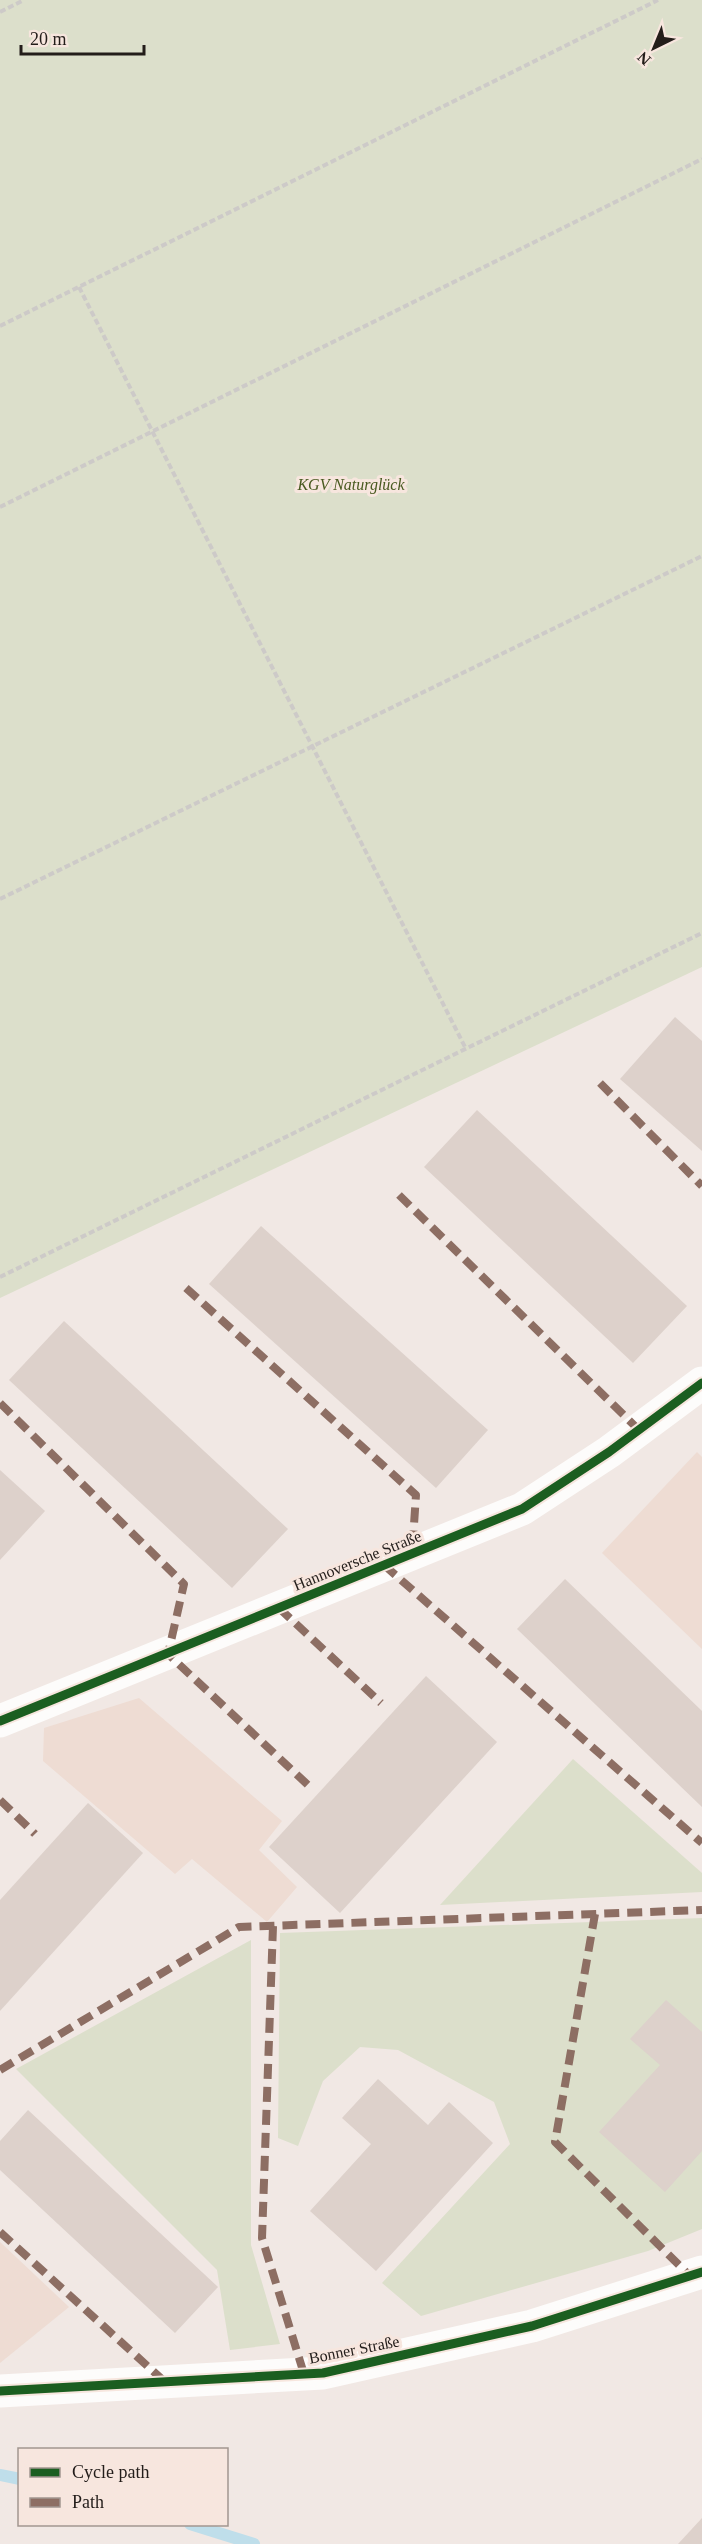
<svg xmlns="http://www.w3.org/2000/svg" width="702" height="2544" viewBox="0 0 702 2544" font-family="'Times New Roman',serif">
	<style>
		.built { fill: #eedcd3 }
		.green { fill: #dcdfcb }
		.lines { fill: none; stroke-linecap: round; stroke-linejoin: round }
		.stream { stroke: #bfdeea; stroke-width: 12 }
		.building { fill: #ddd1cb }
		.path { stroke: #cdcac8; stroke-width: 4; stroke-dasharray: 6 3; stroke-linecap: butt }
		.minor { stroke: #fdfcfb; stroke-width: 33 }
		.quiet { stroke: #8d6e63; stroke-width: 8; stroke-dasharray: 15 8; stroke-linecap: butt }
		.cycleway-casing { stroke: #f7e6de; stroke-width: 13 }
		.cycleway { stroke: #1b5e20; stroke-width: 9 }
		.labels { text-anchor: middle; stroke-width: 6; stroke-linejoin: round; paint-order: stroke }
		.park-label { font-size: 16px; font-style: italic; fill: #495a20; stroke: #f7e6de }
		.street-label { font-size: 16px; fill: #231d1a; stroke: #f7e6de }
	</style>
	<rect width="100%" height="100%" fill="#f1e8e4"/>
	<g class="built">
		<path d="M697 1452 702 1457V1649L602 1553Z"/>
		<path d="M139 1698 282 1821 259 1850 297 1887 267 1922 192 1859 175 1874 43 1761 44 1728Z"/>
		<path d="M0 2242 69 2307 0 2363Z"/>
	</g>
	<g class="green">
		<path d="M0 0H702V967L0 1298Z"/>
		<path d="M573 1759 702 1873V1892L440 1905Z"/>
		<path d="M702 1918V2229L648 2251 421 2316 382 2283 510 2144 494 2102 398 2050 360 2047 323 2081 298 2146 278 2138 280 1933Z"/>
		<path d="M251 1940V2245L280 2344 230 2350 217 2270 16 2069Z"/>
	</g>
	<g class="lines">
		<g class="stream">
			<path d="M0 2475 20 2479"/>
			<path d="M190 2524 254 2544"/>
		</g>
	</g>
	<g class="building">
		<path d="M675 1017 702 1041V1151L620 1079Z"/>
		<path d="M477 1110 687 1306 633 1363 424 1167Z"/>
		<path d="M261 1226 488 1430 436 1488 209 1284Z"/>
		<path d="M64 1321 288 1529 232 1588 9 1380Z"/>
		<path d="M0 1470 45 1511 0 1560Z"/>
		<path d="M565 1579 702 1711V1807L517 1629Z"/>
		<path d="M426 1676 497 1742 340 1913 269 1847Z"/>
		<path d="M88 1803 143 1853 0 2011V1900Z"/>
		<path d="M666 2000 702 2032V2151L665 2192 599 2132 660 2065 630 2039Z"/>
		<path d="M378 2079 428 2125 449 2102 493 2143 376 2271 310 2211 371 2144 342 2118Z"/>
		<path d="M28 2110 218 2287 175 2333 0 2170V2141Z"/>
		<path d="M702 2518V2544H678Z"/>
	</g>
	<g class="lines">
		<g class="path">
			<path d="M0 12 24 0"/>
			<path d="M79 287 466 1049"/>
			<path d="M0 326 658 0"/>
			<path d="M0 507 702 159"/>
			<path d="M0 899 702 556"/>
			<path d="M0 1277 702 933"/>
		</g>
		<g class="minor">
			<path d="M0 1721 522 1509 609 1452 702 1383"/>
			<path d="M0 2391 323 2373 532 2326 702 2272"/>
		</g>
		<g class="quiet">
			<path d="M600 1083 702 1186"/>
			<path d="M399 1195 639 1430"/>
			<path d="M186 1288 416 1495 412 1554"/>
			<path d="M0 1403 184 1584 168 1654 308 1785"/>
			<path d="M384 1565 702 1843"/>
			<path d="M279 1608 381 1703"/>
			<path d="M0 1800 35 1834"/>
			<path d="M595 1914 555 2142 691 2277"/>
			<path d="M273 1926 262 2238 304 2374"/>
			<path d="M0 2070 239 1927 702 1910"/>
			<path d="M0 2232 165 2382"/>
		</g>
		<g class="cycleway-casing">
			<g id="cycleway">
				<path d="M0 1721 522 1509 609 1452 702 1383"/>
				<path d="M0 2391 323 2373 532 2326 702 2272"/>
			</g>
		</g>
		<use href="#cycleway" class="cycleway"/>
	</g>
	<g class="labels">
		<g class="park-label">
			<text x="351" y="490">KGV Naturglück</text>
		</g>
		<g class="street-label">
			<text transform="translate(357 1560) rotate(-22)" y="6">Hannoversche Straße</text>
			<text transform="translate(354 2349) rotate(-11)" y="6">Bonner Straße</text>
		</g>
	</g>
	<rect x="18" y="2448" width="210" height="78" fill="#f7e6de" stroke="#a29690" stroke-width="1.5"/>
	<rect x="30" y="2468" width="30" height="9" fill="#1b5e20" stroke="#a29690" stroke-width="1.5"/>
	<text x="72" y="2478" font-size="18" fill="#231d1a">Cycle path</text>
	<rect x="30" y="2498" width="30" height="9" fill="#8d6e63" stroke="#a29690" stroke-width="1.5"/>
	<text x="72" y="2508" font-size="18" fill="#231d1a">Path</text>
	<g transform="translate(654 48) rotate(223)" stroke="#f7e6de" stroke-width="4.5" paint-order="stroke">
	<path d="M0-4.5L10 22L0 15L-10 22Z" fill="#231d1a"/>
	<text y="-9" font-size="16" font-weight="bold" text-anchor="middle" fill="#231d1a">N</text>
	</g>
	<path d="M21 45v9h123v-9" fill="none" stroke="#231d1a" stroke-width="3"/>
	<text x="30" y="45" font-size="18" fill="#231d1a" stroke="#f7e6de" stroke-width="4.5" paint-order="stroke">20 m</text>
</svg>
